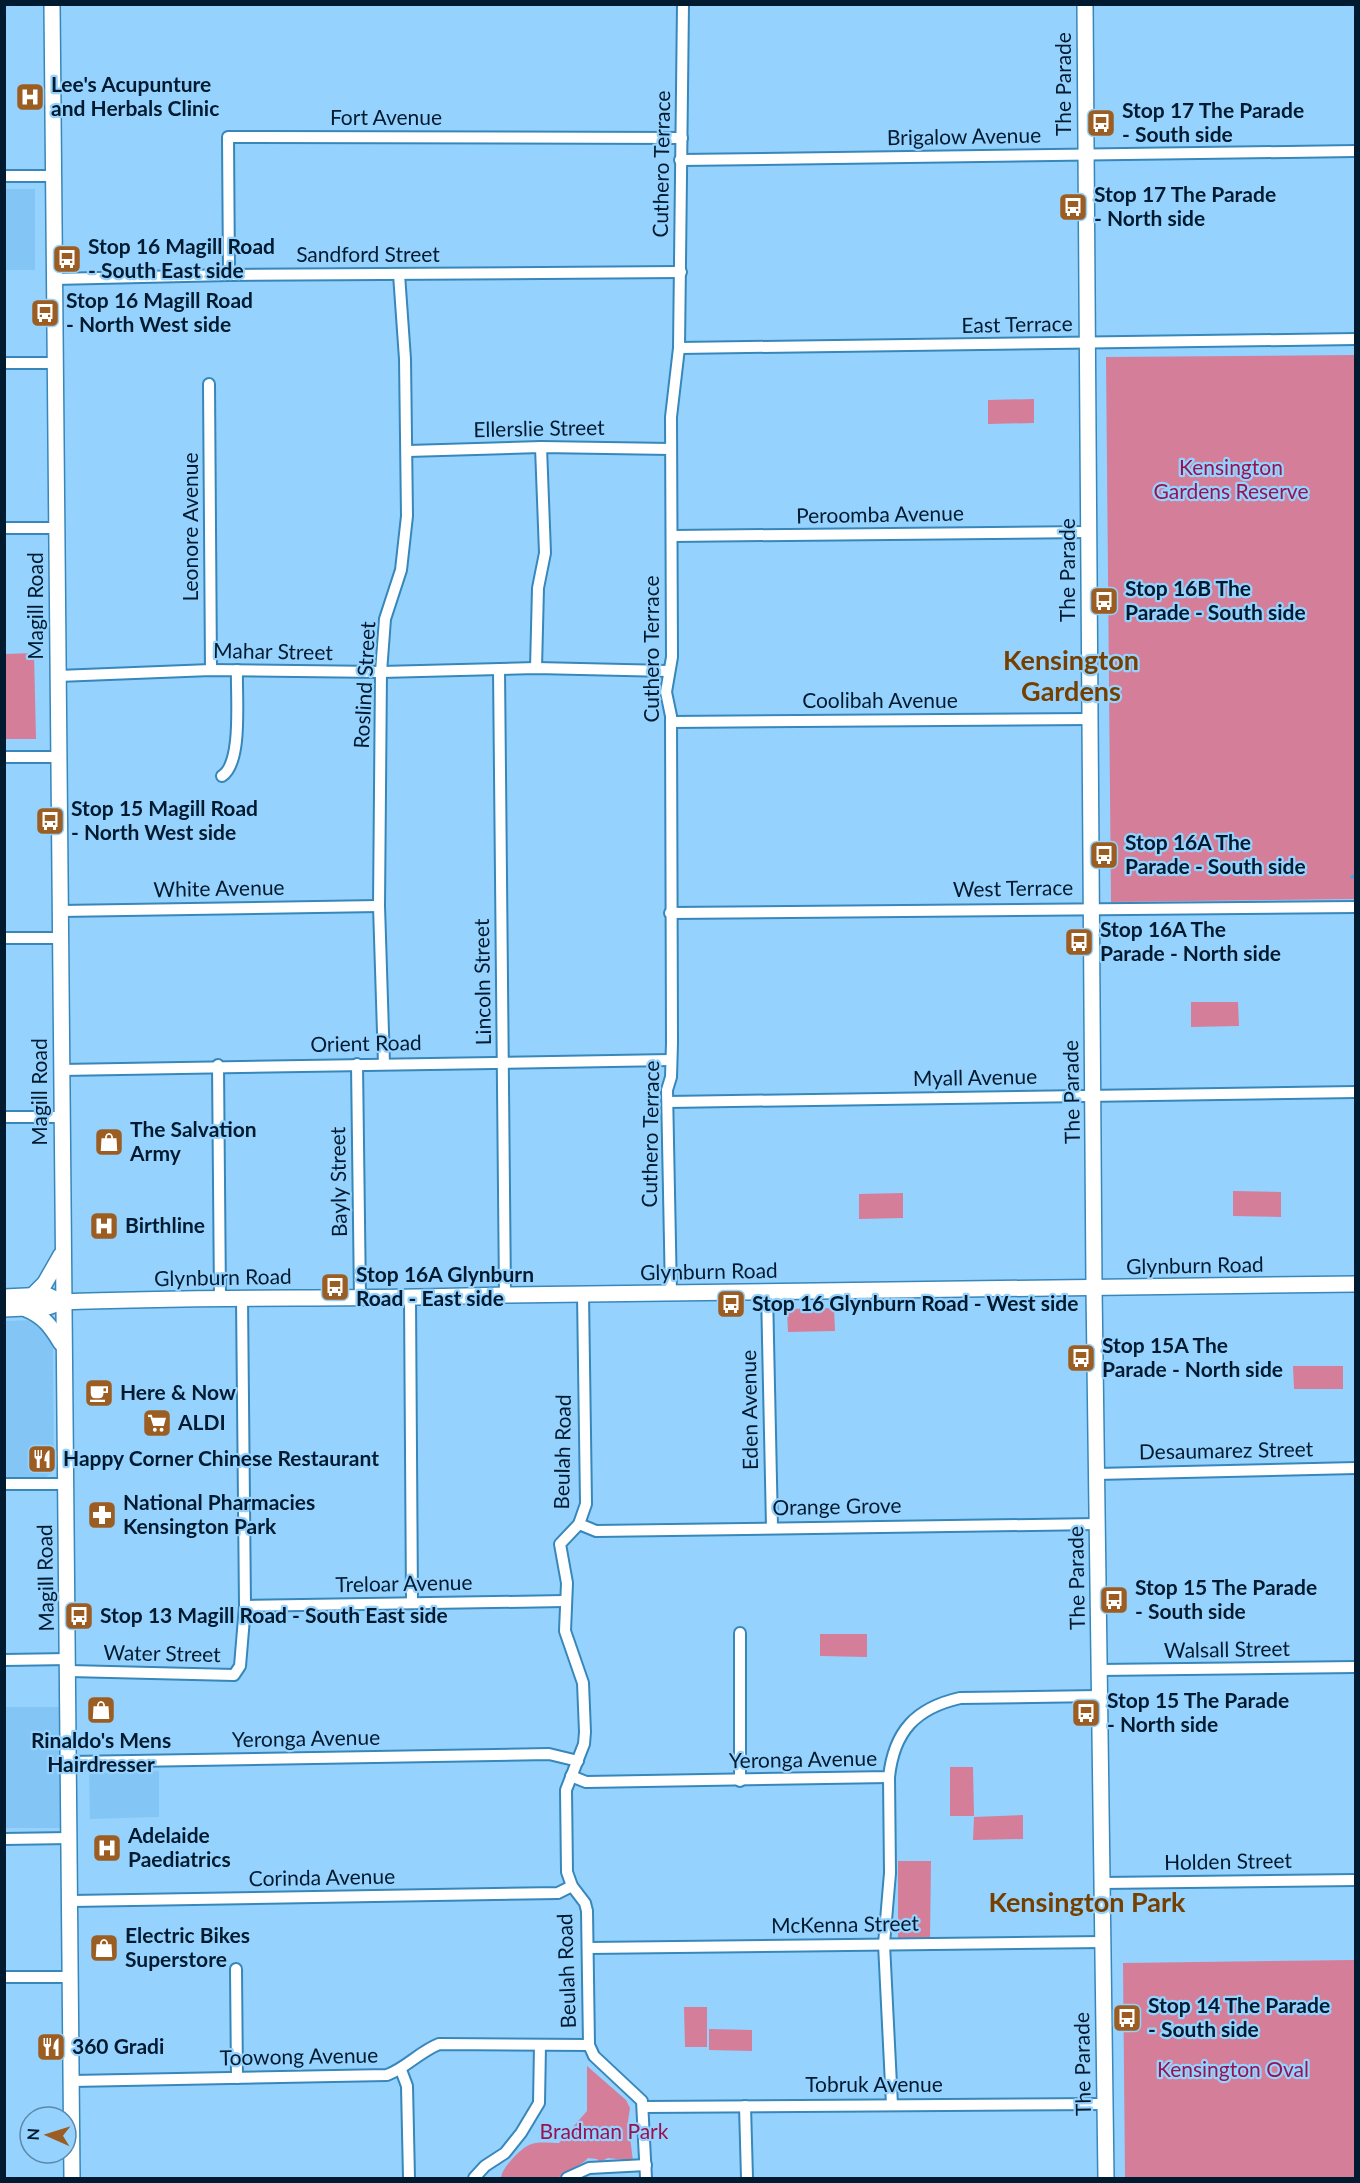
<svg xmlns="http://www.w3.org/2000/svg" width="1360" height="2183" viewBox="0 0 1360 2183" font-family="Lato,sans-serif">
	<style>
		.built { fill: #83c6f5 }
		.green { fill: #d57e99 }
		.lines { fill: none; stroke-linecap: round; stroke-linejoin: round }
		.stream { stroke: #39a9ed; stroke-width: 3 }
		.minor-casing { stroke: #3787ba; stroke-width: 14 }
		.secondary-casing { stroke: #3787ba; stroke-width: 18 }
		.minor { stroke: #fff; stroke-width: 10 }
		.secondary { stroke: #fff; stroke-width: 15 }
		.labels { text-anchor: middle; stroke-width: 4.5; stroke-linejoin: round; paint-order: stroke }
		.street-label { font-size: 21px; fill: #001b2f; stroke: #96d2fe }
		.poi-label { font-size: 21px; font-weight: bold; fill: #001b2f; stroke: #96d2fe; text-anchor: start }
		.park-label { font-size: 21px; fill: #991250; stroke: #96d2fe }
		.district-label { font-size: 27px; font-weight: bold; fill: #753f00; stroke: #96d2fe }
	</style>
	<rect width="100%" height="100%" fill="#96d2fe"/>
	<g class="built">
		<rect x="5" y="189" width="30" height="81"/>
		<path d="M35 1320 53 1339 54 1470 43 1480H5V1321Z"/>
		<path d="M5 1707H59L60 1828H5Z"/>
		<path d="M159 1771V1817L90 1819 89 1773Z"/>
	</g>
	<g class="green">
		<path d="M1355 355V899L1111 902 1106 357Z"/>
		<path d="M1034 399V423L988 424V400Z"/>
		<path d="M34 653 36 739H5V654Z"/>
		<path d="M1191 1002H1238L1239 1026 1191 1027Z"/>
		<path d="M1233 1191 1281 1192V1217L1233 1216Z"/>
		<path d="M903 1193V1218L859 1219V1194Z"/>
		<path d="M834 1308 835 1331 788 1332 787 1309Z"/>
		<path d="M1293 1366H1343V1389H1294Z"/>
		<path d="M820 1634H867V1657L820 1656Z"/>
		<path d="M950 1767H973L974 1816H950Z"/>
		<path d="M1023 1815V1839L973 1840 974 1817Z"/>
		<path d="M898 1861H931L930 1938H898Z"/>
		<path d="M1355 1960V2178H1125L1123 1963Z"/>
		<path d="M684 2007H707V2047H685Z"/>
		<path d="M709 2029 752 2030V2051L709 2050Z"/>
		<path d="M587 2066 626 2100 630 2108 628 2121 633 2161 608 2158 600 2162 597 2159 588 2158C582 2166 567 2169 558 2178H501C501 2169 520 2149 529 2145 537 2141 550 2143 559 2143L587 2111Z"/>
	</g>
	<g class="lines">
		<path class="stream" d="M1352 877 1356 875"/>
		<g class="minor-casing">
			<g id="minor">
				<path d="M680 160 1356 151"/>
				<path d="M4 176H54"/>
				<path d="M229 275 228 137 682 138"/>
				<path d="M54 279 229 275 681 272"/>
				<path d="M679 348 1356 339"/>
				<path d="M4 363H55"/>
				<path d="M209 384 211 670"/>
				<path d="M408 451 541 447 671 449"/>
				<path d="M4 528H57"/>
				<path d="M672 536 1089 532"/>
				<path d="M536 668 538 588 545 553 541 447"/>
				<path d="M499 669 505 1295"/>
				<path d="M58 676 211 670 381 672 536 668 669 671"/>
				<path d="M671 722 1090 719"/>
				<path d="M4 757H58"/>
				<path d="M222 776C243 763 236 695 237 670"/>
				<path d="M60 911 379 906"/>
				<path d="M670 913 1356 907"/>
				<path d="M4 938H60"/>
				<path d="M357 1064 360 1299"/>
				<path d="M384 1064 379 906 381 672 385 619 401 570 407 516 405 359 399 274"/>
				<path d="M218 1065 220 1298"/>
				<path d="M61 1070 671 1060"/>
				<path d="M668 1102 1356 1092"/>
				<path d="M4 1117H61"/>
				<path d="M767 1292 772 1527"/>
				<path d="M583 1294 586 1504 579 1524 560 1544 567 1583 565 1631 583 1683 585 1732 584 1744 566 1790 567 1872 572 1886 585 1903 587 1911 589 2045 594 2056 642 2101 646 2178"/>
				<path d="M671 1294 667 1090 671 1077 672 1043 671 716 666 692 672 657 671 417 679 348 683 4"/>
				<path d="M410 1298 412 1603"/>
				<path d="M1096 1474 1356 1468"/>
				<path d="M4 1484H65"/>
				<path d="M579 1524 596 1531 1097 1524"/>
				<path d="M245 1606 565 1601"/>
				<path d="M740 1633V1781"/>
				<path d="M4 1660 69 1659"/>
				<path d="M1099 1670 1356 1667"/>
				<path d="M69 1671 234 1675 240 1666 245 1606 242 1298"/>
				<path d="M70 1762 549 1754 578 1761"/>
				<path d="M571 1776 586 1782 889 1777C894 1731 916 1708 960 1698L1099 1696"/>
				<path d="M889 1777 890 1873 884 1944 892 2105"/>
				<path d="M4 1839 70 1838"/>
				<path d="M1102 1883 1356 1880"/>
				<path d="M71 1901 558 1893 572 1886"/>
				<path d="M588 1948 1103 1942"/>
				<path d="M236 1969 237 2078"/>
				<path d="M4 1977H71"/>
				<path d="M401 2070 407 2086 409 2178"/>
				<path d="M72 2081 387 2075C406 2068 419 2052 439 2044L589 2045"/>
				<path d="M745 2106 747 2178"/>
				<path d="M643 2107 1105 2104"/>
				<path d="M474 2178 485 2166 505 2153 521 2133 539 2103 540 2045"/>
				<path d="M567 2178 589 2168 646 2165"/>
			</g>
		</g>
		<g class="secondary-casing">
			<g id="secondary">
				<path d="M52 4 72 2178"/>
				<path d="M1085 4 1094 1288 1106 2178"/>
				<path d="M32 1296 45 1283 61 1255"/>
				<path d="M4 1297 47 1295 62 1302"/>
				<path d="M4 1309 48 1307 62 1302C210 1296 357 1300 505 1295L1356 1284"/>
				<path d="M26 1309C44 1316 52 1328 61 1343"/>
			</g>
		</g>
		<use href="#minor" class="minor"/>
		<use href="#secondary" class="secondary"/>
	</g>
	<defs>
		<g id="hospital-square" transform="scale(1.5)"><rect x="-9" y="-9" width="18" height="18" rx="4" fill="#9b5d22" stroke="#96d2fe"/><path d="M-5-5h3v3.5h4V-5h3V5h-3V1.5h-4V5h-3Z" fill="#fff"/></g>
		<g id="bus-square" transform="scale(1.5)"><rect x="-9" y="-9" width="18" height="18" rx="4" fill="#9b5d22" stroke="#96d2fe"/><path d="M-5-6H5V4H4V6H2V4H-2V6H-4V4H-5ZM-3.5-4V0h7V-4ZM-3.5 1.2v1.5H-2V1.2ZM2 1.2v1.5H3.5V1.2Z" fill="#fff"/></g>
		<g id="shop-square" transform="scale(1.5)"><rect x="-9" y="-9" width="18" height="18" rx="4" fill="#9b5d22" stroke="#96d2fe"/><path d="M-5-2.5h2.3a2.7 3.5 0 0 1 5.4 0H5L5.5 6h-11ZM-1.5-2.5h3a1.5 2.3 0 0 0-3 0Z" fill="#fff"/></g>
		<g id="cafe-square" transform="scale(1.5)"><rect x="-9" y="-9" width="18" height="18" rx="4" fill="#9b5d22" stroke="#96d2fe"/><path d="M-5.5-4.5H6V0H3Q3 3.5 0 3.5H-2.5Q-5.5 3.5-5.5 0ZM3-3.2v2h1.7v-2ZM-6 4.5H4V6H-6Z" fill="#fff"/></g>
		<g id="supermarket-square" transform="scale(1.5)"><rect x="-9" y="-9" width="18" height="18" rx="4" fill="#9b5d22" stroke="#96d2fe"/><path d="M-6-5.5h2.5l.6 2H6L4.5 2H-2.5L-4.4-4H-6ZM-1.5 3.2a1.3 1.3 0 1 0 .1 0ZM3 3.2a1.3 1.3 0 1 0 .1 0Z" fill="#fff"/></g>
		<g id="restaurant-square" transform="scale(1.5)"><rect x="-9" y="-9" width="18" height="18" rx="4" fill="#9b5d22" stroke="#96d2fe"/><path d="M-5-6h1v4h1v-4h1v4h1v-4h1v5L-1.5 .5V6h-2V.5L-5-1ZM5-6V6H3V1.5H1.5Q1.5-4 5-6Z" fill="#fff"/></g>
		<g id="pharmacy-square" transform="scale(1.5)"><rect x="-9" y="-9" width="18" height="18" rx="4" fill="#9b5d22" stroke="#96d2fe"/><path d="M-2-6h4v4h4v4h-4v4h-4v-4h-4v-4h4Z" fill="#fff"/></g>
	</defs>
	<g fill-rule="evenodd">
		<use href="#hospital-square" x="30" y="97"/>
		<use href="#bus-square" x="1101" y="123"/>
		<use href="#bus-square" x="1073" y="207"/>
		<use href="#bus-square" x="67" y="259"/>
		<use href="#bus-square" x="45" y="313"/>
		<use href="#bus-square" x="1104" y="601"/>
		<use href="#bus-square" x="50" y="821"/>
		<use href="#bus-square" x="1104" y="855"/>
		<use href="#bus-square" x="1079" y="942"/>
		<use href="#shop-square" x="109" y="1142"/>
		<use href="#hospital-square" x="104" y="1226"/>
		<use href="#bus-square" x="335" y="1287"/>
		<use href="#bus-square" x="731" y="1304"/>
		<use href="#bus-square" x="1081" y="1358"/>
		<use href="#cafe-square" x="99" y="1393"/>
		<use href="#supermarket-square" x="157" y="1423"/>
		<use href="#restaurant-square" x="42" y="1459"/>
		<use href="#pharmacy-square" x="102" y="1515"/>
		<use href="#bus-square" x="1114" y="1600"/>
		<use href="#bus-square" x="79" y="1616"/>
		<use href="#shop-square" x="101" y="1710"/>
		<use href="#bus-square" x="1086" y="1713"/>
		<use href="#hospital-square" x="107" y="1848"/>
		<use href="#shop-square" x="104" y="1948"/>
		<use href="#bus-square" x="1127" y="2018"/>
		<use href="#restaurant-square" x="51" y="2047"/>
	</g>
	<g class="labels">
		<g class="street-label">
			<text transform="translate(1064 84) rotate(-90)" y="7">The Parade</text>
			<text x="386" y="125">Fort Avenue</text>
			<text transform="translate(964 137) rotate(-1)" y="7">Brigalow Avenue</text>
			<text transform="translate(662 164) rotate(-89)" y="7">Cuthero Terrace</text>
			<text x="368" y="262">Sandford Street</text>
			<text transform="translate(1017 325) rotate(-1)" y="7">East Terrace</text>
			<text transform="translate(539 429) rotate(-1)" y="7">Ellerslie Street</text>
			<text transform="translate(880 515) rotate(-1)" y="7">Peroomba Avenue</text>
			<text transform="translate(191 527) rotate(-90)" y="7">Leonore Avenue</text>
			<text transform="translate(1068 570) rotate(-90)" y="7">The Parade</text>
			<text transform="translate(36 606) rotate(-90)" y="7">Magill Road</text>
			<text transform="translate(652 649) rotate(-90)" y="7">Cuthero Terrace</text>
			<text transform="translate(273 652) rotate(1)" y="7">Mahar Street</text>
			<text transform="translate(365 685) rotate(-87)" y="7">Roslind Street</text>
			<text x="880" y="708">Coolibah Avenue</text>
			<text transform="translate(219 889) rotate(-1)" y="7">White Avenue</text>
			<text transform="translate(1013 889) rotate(-1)" y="7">West Terrace</text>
			<text transform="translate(483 982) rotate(-91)" y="7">Lincoln Street</text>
			<text transform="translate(366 1044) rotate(-1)" y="7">Orient Road</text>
			<text transform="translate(975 1078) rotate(-1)" y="7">Myall Avenue</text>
			<text transform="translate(40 1092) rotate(-90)" y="7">Magill Road</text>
			<text transform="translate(1072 1092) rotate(-91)" y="7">The Parade</text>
			<text transform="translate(651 1134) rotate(-89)" y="7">Cuthero Terrace</text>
			<text transform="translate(339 1182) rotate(-91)" y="7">Bayly Street</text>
			<text transform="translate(1195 1266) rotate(-1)" y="7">Glynburn Road</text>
			<text transform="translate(709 1272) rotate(-1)" y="7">Glynburn Road</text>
			<text transform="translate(223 1278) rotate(-1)" y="7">Glynburn Road</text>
			<text transform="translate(750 1410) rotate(-91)" y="7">Eden Avenue</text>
			<text transform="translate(1226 1451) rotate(-1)" y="7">Desaumarez Street</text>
			<text transform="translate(563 1452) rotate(-89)" y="7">Beulah Road</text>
			<text transform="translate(837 1507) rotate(-1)" y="7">Orange Grove</text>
			<text transform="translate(46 1578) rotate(-91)" y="7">Magill Road</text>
			<text transform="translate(1077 1578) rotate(-91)" y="7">The Parade</text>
			<text transform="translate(404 1584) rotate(-1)" y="7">Treloar Avenue</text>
			<text transform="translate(1227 1650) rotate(-1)" y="7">Walsall Street</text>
			<text transform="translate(162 1654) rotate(1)" y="7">Water Street</text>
			<text transform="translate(306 1739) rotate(-1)" y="7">Yeronga Avenue</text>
			<text transform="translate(803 1760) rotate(-1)" y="7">Yeronga Avenue</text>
			<text transform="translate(1228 1862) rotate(-1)" y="7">Holden Street</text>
			<text transform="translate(322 1878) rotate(-1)" y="7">Corinda Avenue</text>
			<text transform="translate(845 1925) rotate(-1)" y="7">McKenna Street</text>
			<text transform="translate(567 1971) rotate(-92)" y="7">Beulah Road</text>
			<text transform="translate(299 2057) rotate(-1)" y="7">Toowong Avenue</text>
			<text transform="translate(1083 2064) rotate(-91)" y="7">The Parade</text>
			<text x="874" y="2092">Tobruk Avenue</text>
		</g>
		<g class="poi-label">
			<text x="51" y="92">Lee's Acupunture<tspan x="51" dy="24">and Herbals Clinic</tspan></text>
			<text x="1122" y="118">Stop 17 The Parade<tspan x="1122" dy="24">- South side</tspan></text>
			<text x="1094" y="202">Stop 17 The Parade<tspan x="1094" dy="24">- North side</tspan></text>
			<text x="88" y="254">Stop 16 Magill Road<tspan x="88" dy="24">- South East side</tspan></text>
			<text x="66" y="308">Stop 16 Magill Road<tspan x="66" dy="24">- North West side</tspan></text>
			<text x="1125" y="596">Stop 16B The<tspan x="1125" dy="24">Parade - South side</tspan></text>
			<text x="71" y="816">Stop 15 Magill Road<tspan x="71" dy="24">- North West side</tspan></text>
			<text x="1125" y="850">Stop 16A The<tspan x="1125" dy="24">Parade - South side</tspan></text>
			<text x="1100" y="937">Stop 16A The<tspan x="1100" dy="24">Parade - North side</tspan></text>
			<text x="130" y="1137">The Salvation<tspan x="130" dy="24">Army</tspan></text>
			<text x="125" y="1233">Birthline</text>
			<text x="356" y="1282">Stop 16A Glynburn<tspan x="356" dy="24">Road - East side</tspan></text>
			<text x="752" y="1311">Stop 16 Glynburn Road - West side</text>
			<text x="1102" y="1353">Stop 15A The<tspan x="1102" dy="24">Parade - North side</tspan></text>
			<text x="120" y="1400">Here &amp; Now</text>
			<text x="178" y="1430">ALDI</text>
			<text x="63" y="1466">Happy Corner Chinese Restaurant</text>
			<text x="123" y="1510">National Pharmacies<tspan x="123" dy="24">Kensington Park</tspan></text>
			<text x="1135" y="1595">Stop 15 The Parade<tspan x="1135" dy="24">- South side</tspan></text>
			<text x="100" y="1623">Stop 13 Magill Road - South East side</text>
			<text x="1107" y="1708">Stop 15 The Parade<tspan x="1107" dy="24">- North side</tspan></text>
			<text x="101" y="1748" text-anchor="middle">Rinaldo's Mens<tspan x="101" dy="24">Hairdresser</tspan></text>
			<text x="128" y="1843">Adelaide<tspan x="128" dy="24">Paediatrics</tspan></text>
			<text x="125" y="1943">Electric Bikes<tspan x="125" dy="24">Superstore</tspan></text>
			<text x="1148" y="2013">Stop 14 The Parade<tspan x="1148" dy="24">- South side</tspan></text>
			<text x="72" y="2054">360 Gradi</text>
		</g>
		<g class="park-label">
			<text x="1231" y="475">Kensington<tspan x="1231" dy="24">Gardens Reserve</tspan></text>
			<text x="1233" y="2077">Kensington Oval</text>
			<text x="604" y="2139">Bradman Park</text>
		</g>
		<g class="district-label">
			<text x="1071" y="670">Kensington<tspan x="1071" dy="31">Gardens</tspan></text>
			<text x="1087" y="1912">Kensington Park</text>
		</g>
	</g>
	<rect width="1360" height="2183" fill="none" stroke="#001b2f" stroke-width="12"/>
	<g transform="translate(48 2135) rotate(273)"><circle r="28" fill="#96d2fe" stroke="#5a89ab" stroke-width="1.5"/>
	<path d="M0-4.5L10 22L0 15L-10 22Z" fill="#9b5d22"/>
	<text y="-9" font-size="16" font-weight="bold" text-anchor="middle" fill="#001b2f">N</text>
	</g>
</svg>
